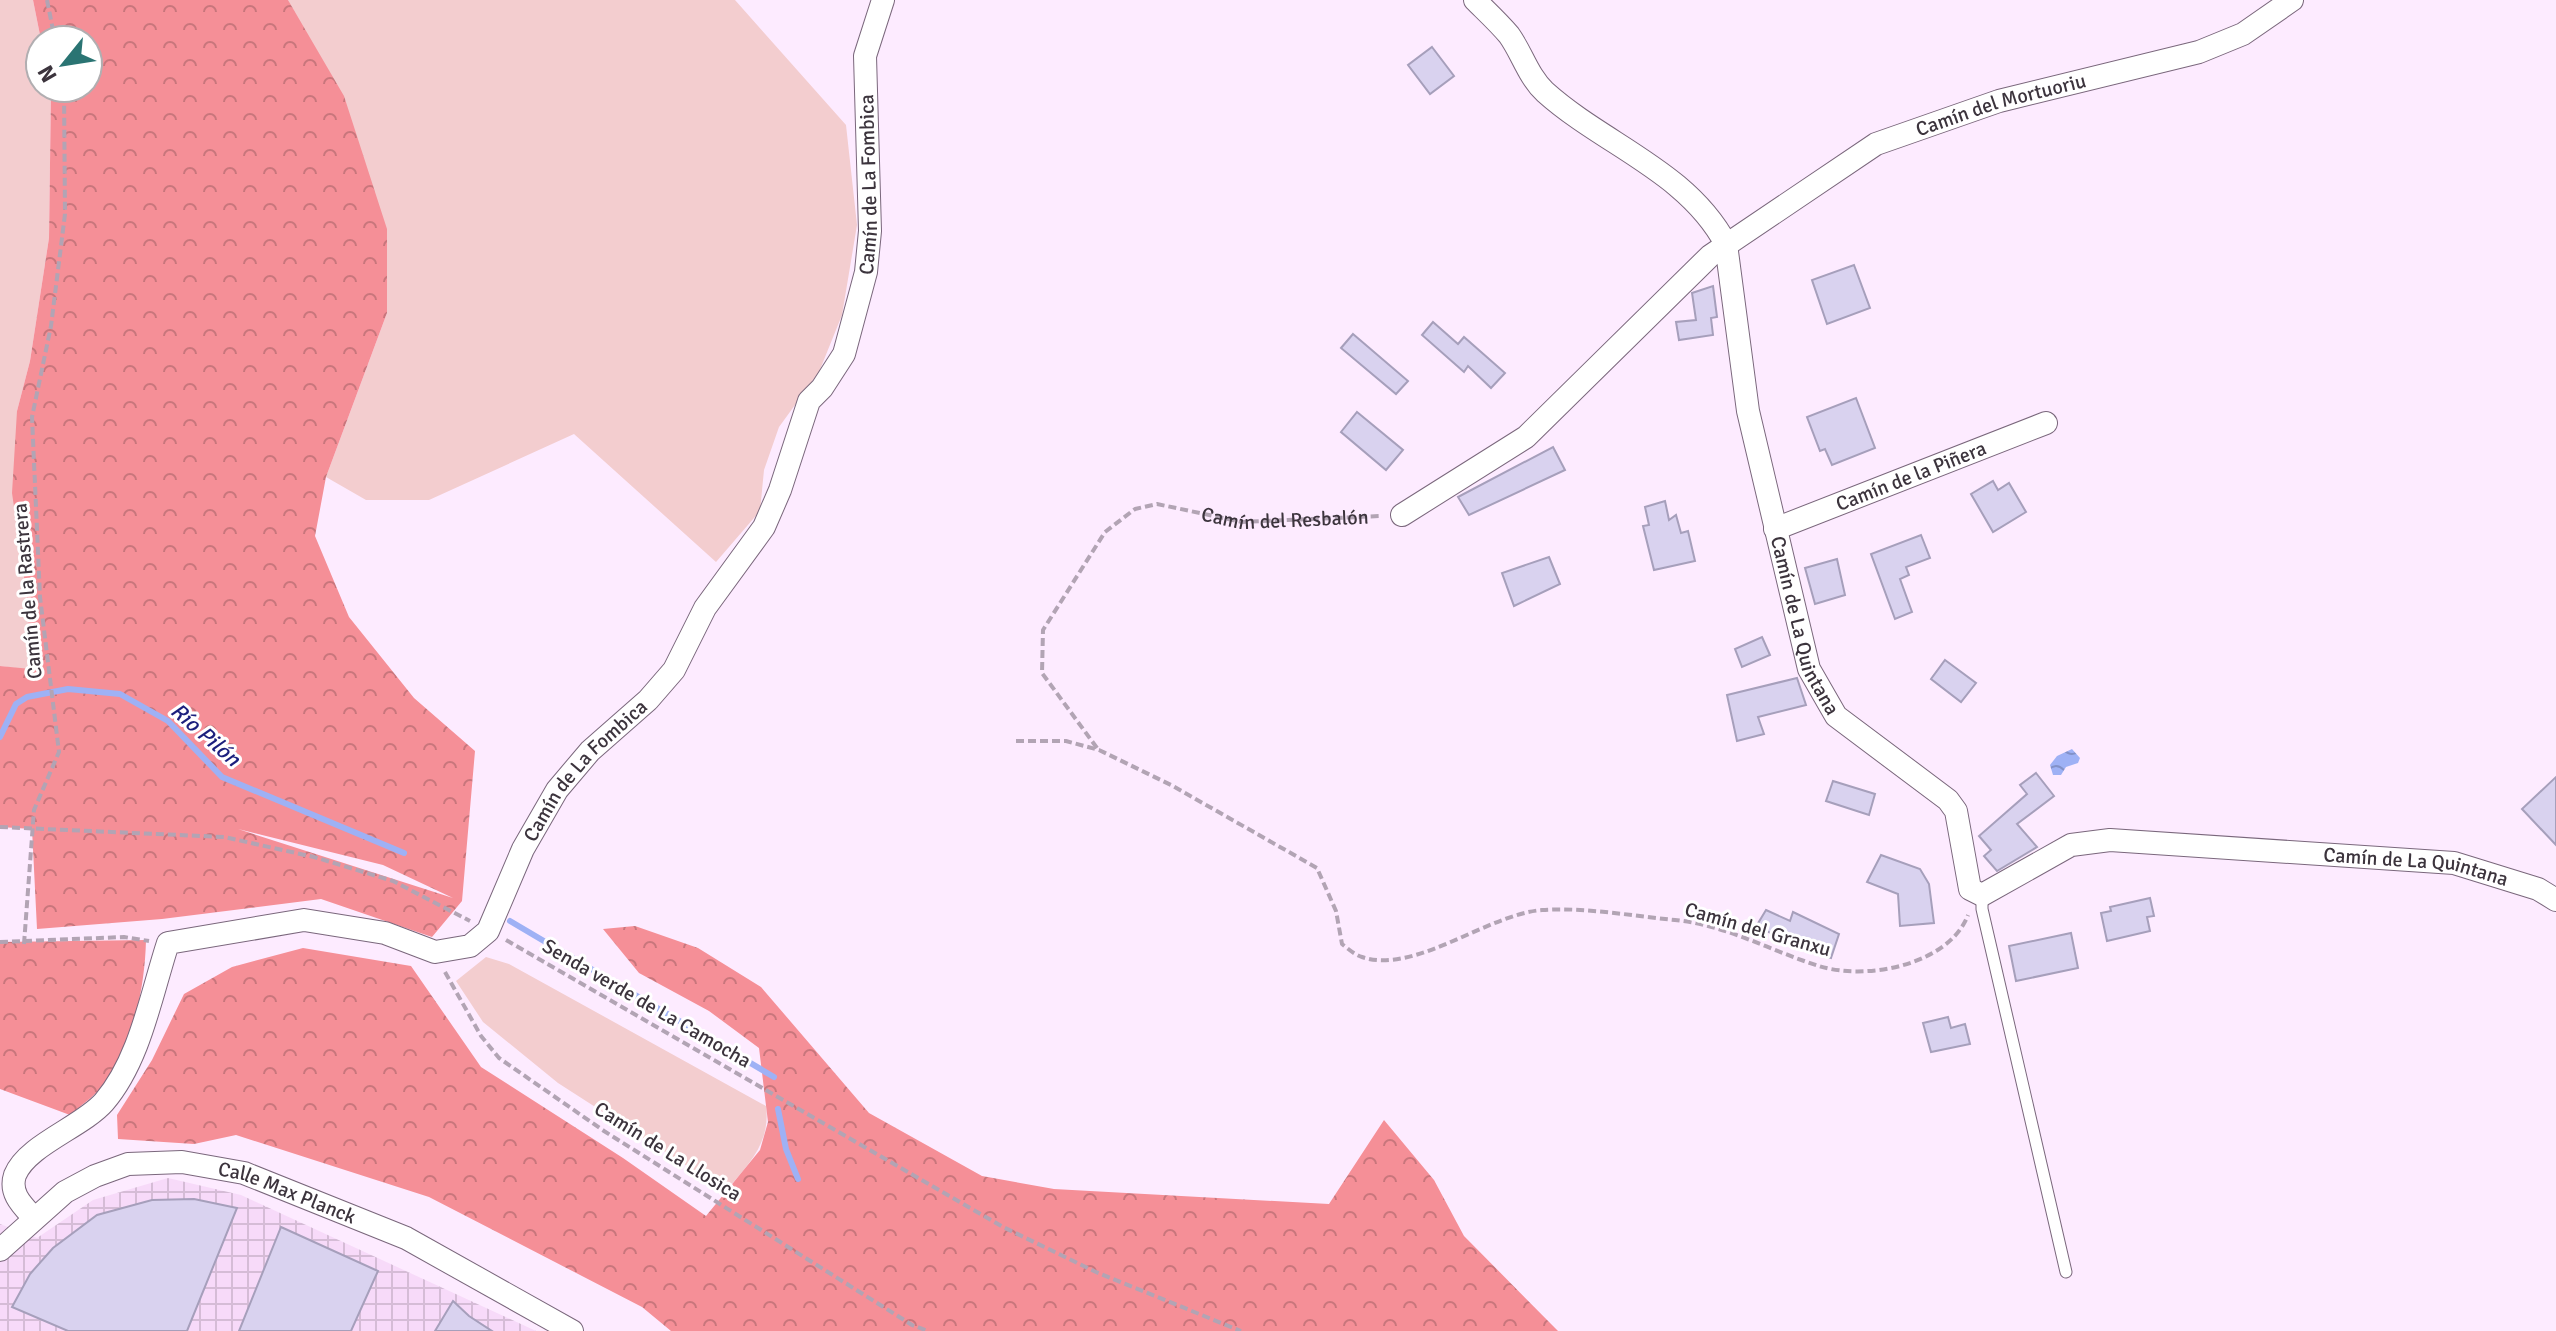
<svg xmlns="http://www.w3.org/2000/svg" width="2556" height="1331" viewBox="0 0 2556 1331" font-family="Signika,sans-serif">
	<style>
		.industrial { fill: url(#industrial-grid) }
		.grass { fill: #f3cdcf }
		.forest { fill: url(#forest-crowns); fill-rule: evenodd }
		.water { fill: url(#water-waves) }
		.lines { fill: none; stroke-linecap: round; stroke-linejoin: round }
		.stream { stroke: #9eb1f5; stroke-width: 6 }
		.building { fill: #d9d2ef; stroke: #a69fbb; stroke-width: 2 }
		.lane-casing { stroke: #7a677c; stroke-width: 13 }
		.street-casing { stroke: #7a677c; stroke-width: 24 }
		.path { stroke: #b2a4b4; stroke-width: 4; stroke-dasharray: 8 4; stroke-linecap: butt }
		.lane { stroke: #fff; stroke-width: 11 }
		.street { stroke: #fff; stroke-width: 22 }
		.labels { text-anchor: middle; stroke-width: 6; stroke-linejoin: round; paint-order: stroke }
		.street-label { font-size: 20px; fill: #3c343d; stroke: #fff }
		.water-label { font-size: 22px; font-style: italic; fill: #1b1f7d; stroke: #fff }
	</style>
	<defs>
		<pattern id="industrial-grid" width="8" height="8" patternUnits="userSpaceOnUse" patternTransform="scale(2)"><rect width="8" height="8" fill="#f7daf9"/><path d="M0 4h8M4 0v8" fill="none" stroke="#d5bcd6"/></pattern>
		<pattern id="forest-crowns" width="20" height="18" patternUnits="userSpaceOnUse" patternTransform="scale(2)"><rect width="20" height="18" fill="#f58f97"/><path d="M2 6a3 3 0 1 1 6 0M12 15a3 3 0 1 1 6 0" fill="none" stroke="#c8767c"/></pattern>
		<pattern id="water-waves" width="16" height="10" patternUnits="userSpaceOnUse" patternTransform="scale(2)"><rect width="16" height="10" fill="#9eb1f5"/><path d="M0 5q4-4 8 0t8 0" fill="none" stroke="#8291c8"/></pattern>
	</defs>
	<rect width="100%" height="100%" fill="#fdebff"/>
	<path class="industrial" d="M168 1178 241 1195 536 1331H0V1224L37 1238 93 1200Z"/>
	<g class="grass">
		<path d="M0 0H33L41 40 40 88H51L49 238 30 361 17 411 31 670 0 666Z"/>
		<path d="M288 0H735L846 125 857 225 842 315 819 372 779 427 764 470 760 511 716 562 574 434 429 500H366L326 477 387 313Z"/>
		<path d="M486 957 509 964 766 1106C771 1143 748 1165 726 1191L558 1083 483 1022 456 981Z"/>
	</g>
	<g class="forest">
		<path d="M33 0H288L344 96 387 229V313L326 477 315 536 349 617 414 698 475 751 462 901 432 937 321 899 162 919 37 929 32 829 0 827V666L31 669 27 598 12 493 17 411 30 361 49 238 51 88H88V40H41ZM238 829 383 865 453 898Z"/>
		<path d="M635 926 698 948 761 987 869 1113 982 1176 1054 1189 1329 1204 1384 1120 1434 1180 1464 1236 1558 1331H671L642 1307 429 1197 236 1135 194 1144 118 1139 117 1115 152 1060 184 994 232 967 303 948 411 966 481 1067 623 1158 706 1216 760 1150 768 1122 759 1048 709 1011 639 973 603 929Z"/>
		<path d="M146 940C145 987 133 1047 103 1085 95 1096 81 1105 70 1115L0 1089V942Z"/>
	</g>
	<path class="water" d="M2072 749 2080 758 2078 763 2066 767 2061 775H2053L2050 765 2057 756Z"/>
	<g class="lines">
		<g class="stream">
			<path d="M0 737 16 704 27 697 68 689 120 694 168 721 222 777 404 853"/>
			<path d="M510 921 774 1077"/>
			<path d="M778 1109 786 1149 798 1179"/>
		</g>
	</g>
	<g class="building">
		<path d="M1432 47 1454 76 1430 94 1408 65Z"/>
		<path d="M1854 265 1870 308 1827 324 1812 280Z"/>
		<path d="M1713 286 1717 317 1711 318 1713 335 1679 340 1676 322 1696 320 1692 293Z"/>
		<path d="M1433 322 1458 344 1464 337 1505 373 1491 388 1468 366 1464 372 1422 335Z"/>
		<path d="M1353 334 1408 381 1396 394 1341 348Z"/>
		<path d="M1856 398 1875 448 1832 465 1825 449 1820 451 1807 417Z"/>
		<path d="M1357 412 1403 450 1386 470 1341 432Z"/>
		<path d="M1553 447 1565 470 1469 515 1458 497Z"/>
		<path d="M1993 481 1998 490 2009 483 2026 512 1993 532 1971 494Z"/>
		<path d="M1665 501 1669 520 1676 515 1681 533 1688 531 1695 561 1654 570 1643 526 1649 525 1645 507Z"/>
		<path d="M1921 535 1930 558 1906 567 1909 575 1900 579 1912 612 1895 619 1871 554Z"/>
		<path d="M1549 557 1560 584 1514 606 1502 573Z"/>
		<path d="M1837 559 1845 595 1815 604 1805 568Z"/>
		<path d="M1762 637 1770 655 1742 667 1735 649Z"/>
		<path d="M1945 660 1976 683 1961 702 1931 679Z"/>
		<path d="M1797 678 1806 705 1758 717 1764 734 1737 741 1727 695Z"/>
		<path d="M2036 773 2054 796 2017 824 2037 847 1997 871 1984 856 1991 850 1979 836 2027 794 2020 785Z"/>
		<path d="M2556 777V845L2522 809Z"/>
		<path d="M1833 781 1875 794 1869 815 1826 801Z"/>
		<path d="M1881 855 1920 869 1929 884 1934 923 1900 926 1898 894 1867 882Z"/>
		<path d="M2150 898 2154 916 2147 917 2150 931 2107 941 2101 913 2111 911 2110 907Z"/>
		<path d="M1766 910 1790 921 1793 912 1839 934 1831 958 1787 943 1757 925Z"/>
		<path d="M2071 933 2078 968 2016 981 2009 946Z"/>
		<path d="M1948 1017 1951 1028 1965 1024 1970 1044 1931 1052 1923 1023Z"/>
		<path d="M194 1199 237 1208 187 1331H68L12 1307 30 1274 53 1248 97 1215 152 1200Z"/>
		<path d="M281 1227 378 1271 351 1331H239Z"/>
		<path d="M453 1301 469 1316 492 1331H435Z"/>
	</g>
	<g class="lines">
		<g class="lane-casing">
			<path id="lane" d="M1982 895V909L2066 1272"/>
		</g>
		<g class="street-casing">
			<g id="street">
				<path id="s2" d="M1475 0C1486 11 1499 23 1509 35 1522 53 1528 76 1545 92 1604 145 1687 171 1726 244L1748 411 1809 669 1836 716 1948 800 1956 811 1970 889 1982 895 2071 845 2110 840 2454 863 2538 889 2556 900"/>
				<path id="s3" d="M1402 515 1526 437 1710 256 1876 144 1999 101 2199 52 2243 34 2292 0"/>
				<path id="s4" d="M1775 529 2046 423"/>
				<path id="s5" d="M33 1217C22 1205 9 1193 15 1175 27 1145 82 1127 104 1102 140 1060 151 995 168 943L304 920 385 933 435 952 470 946 488 931 523 849 557 790 590 751 648 700 674 670 705 608 764 527 780 490 809 401 822 388 844 354 866 272 870 231 865 56 883 0"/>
				<path id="s6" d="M0 1250 65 1192 95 1176 128 1164 182 1162 244 1173 406 1238 572 1331"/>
			</g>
		</g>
		<g class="path">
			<path d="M47 0 55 40"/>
			<path d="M1016 741H1066L1099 750 1171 785 1317 868 1336 911 1342 944C1347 948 1355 955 1362 957 1414 975 1488 914 1542 910 1585 907 1632 916 1675 920 1726 925 1771 951 1819 966 1866 981 1949 965 1968 915"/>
			<path id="s1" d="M1097 748 1042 673 1043 630 1105 532 1135 509 1157 504 1242 522 1381 516"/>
			<path d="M0 827 224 837 314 857 393 881 470 921"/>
			<path d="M506 940 1003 1227 1096 1272 1241 1331"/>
			<path d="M0 942 124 937 149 941"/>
			<path d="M24 944 34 810 59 752 40 597 32 417 51 326 65 214 64 88"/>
			<path d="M445 972 481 1036 499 1058 604 1131 912 1325 928 1331"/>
		</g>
		<use href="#lane" class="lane"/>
		<use href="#street" class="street"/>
	</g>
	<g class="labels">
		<g class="street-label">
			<text dy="7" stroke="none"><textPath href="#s3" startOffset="736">Camín del Mortuoriu</textPath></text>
			<text dy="7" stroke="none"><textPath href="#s5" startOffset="1530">Camín de La Fombica</textPath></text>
			<text dy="7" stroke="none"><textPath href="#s4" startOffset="146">Camín de la Piñera</textPath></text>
			<text dy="7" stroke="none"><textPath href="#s1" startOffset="442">Camín del Resbalón</textPath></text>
			<text transform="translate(27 591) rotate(-95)" y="7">Camín de la Rastrera</text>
			<text dy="7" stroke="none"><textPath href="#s2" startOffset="746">Camín de La Quintana</textPath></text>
			<text dy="7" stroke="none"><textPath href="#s5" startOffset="860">Camín de La Fombica</textPath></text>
			<text dy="7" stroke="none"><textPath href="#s2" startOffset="1538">Camín de La Quintana</textPath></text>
			<text transform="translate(1758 929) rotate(16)" y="7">Camín del Granxu</text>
			<text transform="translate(647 1003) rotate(30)" y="7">Senda verde de La Camocha</text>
			<text transform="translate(668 1151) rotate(32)" y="7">Camín de La Llosica</text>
			<text dy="7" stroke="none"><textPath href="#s6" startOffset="320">Calle Max Planck</textPath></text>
		</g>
		<g class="water-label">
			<text transform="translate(206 734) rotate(41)" y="8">Río Pilón</text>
		</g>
	</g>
	<g transform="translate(64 64) rotate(240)"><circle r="38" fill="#ffffff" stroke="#b1aeb1" stroke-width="2"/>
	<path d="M0-6L14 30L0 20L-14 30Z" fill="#2a7473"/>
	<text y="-12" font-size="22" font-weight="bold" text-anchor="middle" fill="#3c343d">N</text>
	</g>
</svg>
